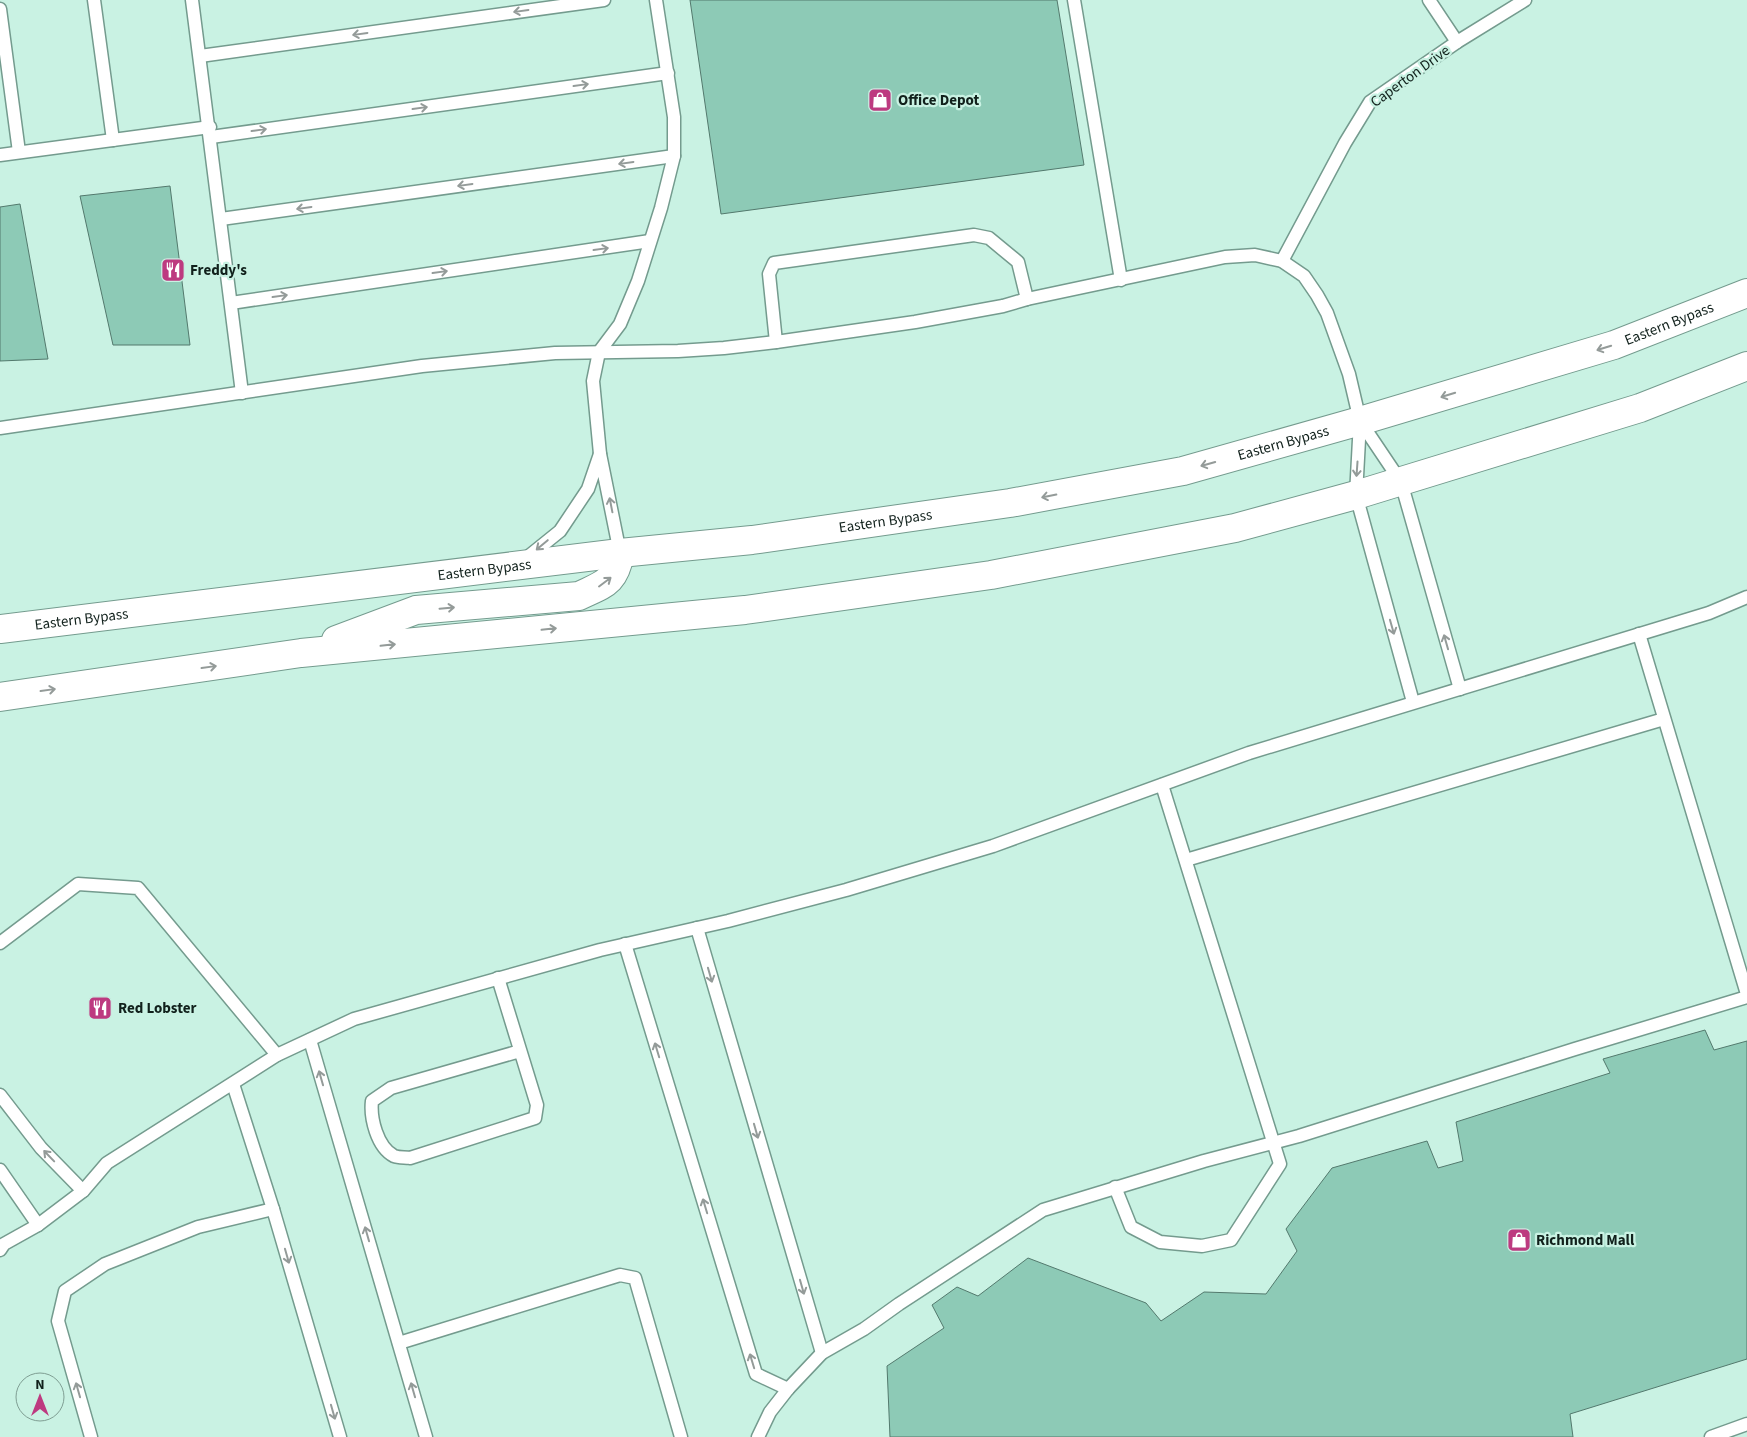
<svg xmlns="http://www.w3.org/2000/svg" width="1747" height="1437" viewBox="0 0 1747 1437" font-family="'Source Sans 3',sans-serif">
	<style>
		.building { fill: #8dcab6; stroke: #53796d }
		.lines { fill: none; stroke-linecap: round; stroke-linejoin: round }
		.service-casing { stroke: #749b8e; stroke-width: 15 }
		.primary-casing { stroke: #749b8e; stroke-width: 30 }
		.service { stroke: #fff; stroke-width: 12 }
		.primary { stroke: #fff; stroke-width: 28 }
		.oneway { stroke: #949b99 }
		.labels { text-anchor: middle; stroke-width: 4.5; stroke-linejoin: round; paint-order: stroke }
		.street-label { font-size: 15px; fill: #11211c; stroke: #c9f2e3 }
		.poi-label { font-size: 15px; font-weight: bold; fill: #11211c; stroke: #c9f2e3; text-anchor: start }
	</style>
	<rect width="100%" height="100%" fill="#c9f2e3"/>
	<g class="building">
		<path d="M690 0H1057L1084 165 721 214Z"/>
		<path d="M170 186 190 345H113L80 196Z"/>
		<path d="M20 204 48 359 0 361V207Z"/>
		<path d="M1705 1030 1714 1050 1747 1041V1359L1570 1414 1573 1437H890L887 1366 944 1328 932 1305 957 1287 978 1296 1028 1258 1146 1303 1161 1321 1204 1292 1266 1294 1297 1251 1286 1229 1332 1168 1427 1141 1438 1168 1463 1161 1456 1122 1610 1073 1603 1059Z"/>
	</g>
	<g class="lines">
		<g class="service-casing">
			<g id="service">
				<path d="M94 0 113 140"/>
				<path d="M192 0 242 393"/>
				<path d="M1074 0 1121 280"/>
				<path d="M1429 0 1457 42"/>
				<path d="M0 9 19 152"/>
				<path d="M200 56 604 0"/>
				<path d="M211 137 668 73"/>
				<path d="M0 155 210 127"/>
				<path d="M221 219 674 156"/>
				<path d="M1282 261 1345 143 1370 102 1457 42 1525 0"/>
				<path d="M231 303 650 241"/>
				<path d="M776 342 769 274 774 263 974 235 989 238 1018 262 1027 299"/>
				<path d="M1360 421 1401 482 1460 689"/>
				<path d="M0 428 422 366 555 353 678 351 724 348 776 342 915 322 1003 306 1027 299 1225 257 1255 255 1282 261 1304 276 1317 295 1327 313 1349 374 1360 421 1356 495 1413 702"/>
				<path d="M600 454 593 381 599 352 620 324 638 281 661 208 674 156V117L656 0"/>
				<path d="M524 560 560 531 588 489 600 454 620 553"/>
				<path d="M1639 634 1747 994"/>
				<path d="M1186 860 1664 719"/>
				<path d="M697 928 822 1353"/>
				<path d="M0 943 78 884 138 888 277 1055"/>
				<path d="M625 944 756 1374 788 1389"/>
				<path d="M498 978 537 1105 535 1118 410 1158C406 1157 399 1158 394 1156 377 1147 370 1118 372 1101L391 1088 520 1051"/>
				<path d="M310 1040 426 1437"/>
				<path d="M233 1084 273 1209 340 1437"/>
				<path d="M0 1095 41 1148 83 1191"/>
				<path d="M0 1170 38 1225"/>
				<path d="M1115 1187 1131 1227 1160 1242 1202 1246 1231 1240 1280 1164 1162 785"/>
				<path d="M0 1250 4 1244 38 1225 83 1191 107 1163 277 1055 354 1019 600 950 728 921 846 890 993 846 1249 753 1709 613 1747 597"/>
				<path d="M399 1343 620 1275 635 1278 681 1437"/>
				<path d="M91 1437 58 1321 65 1291 105 1264 198 1227 273 1209"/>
				<path d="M758 1437 770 1412 788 1389 822 1353 864 1329 899 1304 1043 1210 1204 1161 1299 1136 1575 1049 1747 997"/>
				<path d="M1711 1437 1747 1424"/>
			</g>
		</g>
		<g class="primary-casing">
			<g id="primary">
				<path id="s1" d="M0 629 620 553 752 540 1010 503 1183 471 1360 421 1614 345 1747 293"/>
				<path d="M336 640 416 610 579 596C604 584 615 583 620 553"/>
				<path d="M0 697 301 653 745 610 991 575 1235 528 1356 495 1640 408 1747 366"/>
			</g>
		</g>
		<use href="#service" class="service"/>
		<use href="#primary" class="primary"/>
	</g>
	<defs><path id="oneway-shaft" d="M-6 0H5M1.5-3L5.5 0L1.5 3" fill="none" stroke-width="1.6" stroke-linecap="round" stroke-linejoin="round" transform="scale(1.25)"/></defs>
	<g class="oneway">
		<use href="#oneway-shaft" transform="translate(521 11) rotate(172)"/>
		<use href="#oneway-shaft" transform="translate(360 34) rotate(172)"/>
		<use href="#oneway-shaft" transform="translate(581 85) rotate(-8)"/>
		<use href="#oneway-shaft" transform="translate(420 108) rotate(-8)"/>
		<use href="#oneway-shaft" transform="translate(259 130) rotate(-8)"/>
		<use href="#oneway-shaft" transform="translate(626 163) rotate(172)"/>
		<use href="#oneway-shaft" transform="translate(465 185) rotate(172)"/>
		<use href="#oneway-shaft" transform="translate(304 208) rotate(172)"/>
		<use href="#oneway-shaft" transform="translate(601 249) rotate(-8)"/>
		<use href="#oneway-shaft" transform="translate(440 272) rotate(-8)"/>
		<use href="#oneway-shaft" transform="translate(280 296) rotate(-8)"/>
		<use href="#oneway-shaft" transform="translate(1604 348) rotate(163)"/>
		<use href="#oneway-shaft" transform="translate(1448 395) rotate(163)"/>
		<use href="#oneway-shaft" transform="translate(1208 464) rotate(164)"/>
		<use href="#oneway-shaft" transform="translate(1357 469) rotate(94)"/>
		<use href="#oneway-shaft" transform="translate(1049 496) rotate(169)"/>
		<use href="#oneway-shaft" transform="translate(611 505) rotate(-101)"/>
		<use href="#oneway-shaft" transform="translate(542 545) rotate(140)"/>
		<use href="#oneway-shaft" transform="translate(605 582) rotate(-37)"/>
		<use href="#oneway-shaft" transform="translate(447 608) rotate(-5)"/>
		<use href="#oneway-shaft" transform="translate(1392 627) rotate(74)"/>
		<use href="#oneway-shaft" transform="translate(549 629) rotate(-6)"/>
		<use href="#oneway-shaft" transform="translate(1446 642) rotate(-106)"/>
		<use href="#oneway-shaft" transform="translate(388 645) rotate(-6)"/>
		<use href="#oneway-shaft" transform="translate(209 667) rotate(-8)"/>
		<use href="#oneway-shaft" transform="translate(48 690) rotate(-8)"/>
		<use href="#oneway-shaft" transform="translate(710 975) rotate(74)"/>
		<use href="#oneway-shaft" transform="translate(657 1050) rotate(-107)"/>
		<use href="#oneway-shaft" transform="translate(321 1078) rotate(-106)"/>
		<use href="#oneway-shaft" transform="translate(756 1131) rotate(74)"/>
		<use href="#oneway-shaft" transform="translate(49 1156) rotate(-134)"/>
		<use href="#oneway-shaft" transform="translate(705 1206) rotate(-107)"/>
		<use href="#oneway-shaft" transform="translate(367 1234) rotate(-106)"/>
		<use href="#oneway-shaft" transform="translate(287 1256) rotate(74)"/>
		<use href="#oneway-shaft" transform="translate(802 1287) rotate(74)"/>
		<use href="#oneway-shaft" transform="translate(752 1361) rotate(-107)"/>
		<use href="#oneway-shaft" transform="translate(78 1390) rotate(-106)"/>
		<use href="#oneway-shaft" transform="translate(413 1390) rotate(-106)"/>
		<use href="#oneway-shaft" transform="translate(333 1412) rotate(74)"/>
	</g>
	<defs>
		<g id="shop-square" transform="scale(1.25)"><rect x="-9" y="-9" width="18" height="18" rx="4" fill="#bd3a80" stroke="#c9f2e3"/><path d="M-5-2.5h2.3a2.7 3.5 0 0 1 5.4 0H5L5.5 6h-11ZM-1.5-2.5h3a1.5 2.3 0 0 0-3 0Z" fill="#fff"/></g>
		<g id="restaurant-square" transform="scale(1.25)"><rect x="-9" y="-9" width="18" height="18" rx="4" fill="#bd3a80" stroke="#c9f2e3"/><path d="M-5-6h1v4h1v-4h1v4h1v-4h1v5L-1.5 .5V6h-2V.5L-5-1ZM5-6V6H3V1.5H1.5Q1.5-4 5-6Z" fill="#fff"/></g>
	</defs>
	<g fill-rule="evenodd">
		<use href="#shop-square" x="880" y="100"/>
		<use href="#restaurant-square" x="173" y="270"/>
		<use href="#restaurant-square" x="100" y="1008"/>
		<use href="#shop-square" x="1519" y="1240"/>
	</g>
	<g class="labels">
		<g class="street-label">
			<text transform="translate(1410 76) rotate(-36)" y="5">Caperton Drive</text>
			<text dy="5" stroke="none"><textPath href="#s1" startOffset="1702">Eastern Bypass</textPath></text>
			<text dy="5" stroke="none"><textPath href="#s1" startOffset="1298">Eastern Bypass</textPath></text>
			<text dy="5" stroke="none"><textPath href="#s1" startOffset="892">Eastern Bypass</textPath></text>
			<text dy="5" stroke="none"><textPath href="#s1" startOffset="488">Eastern Bypass</textPath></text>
			<text dy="5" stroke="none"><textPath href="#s1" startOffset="82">Eastern Bypass</textPath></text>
		</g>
		<g class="poi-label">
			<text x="898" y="105">Office Depot</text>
			<text x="190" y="275">Freddy's</text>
			<text x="118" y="1013">Red Lobster</text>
			<text x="1536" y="1245">Richmond Mall</text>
		</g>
	</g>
	<g transform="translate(40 1397)"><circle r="24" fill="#c9f2e3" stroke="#7f9e93"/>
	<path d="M0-4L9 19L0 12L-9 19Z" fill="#bd3a80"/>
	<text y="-8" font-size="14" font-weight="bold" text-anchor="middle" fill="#11211c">N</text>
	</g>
</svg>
